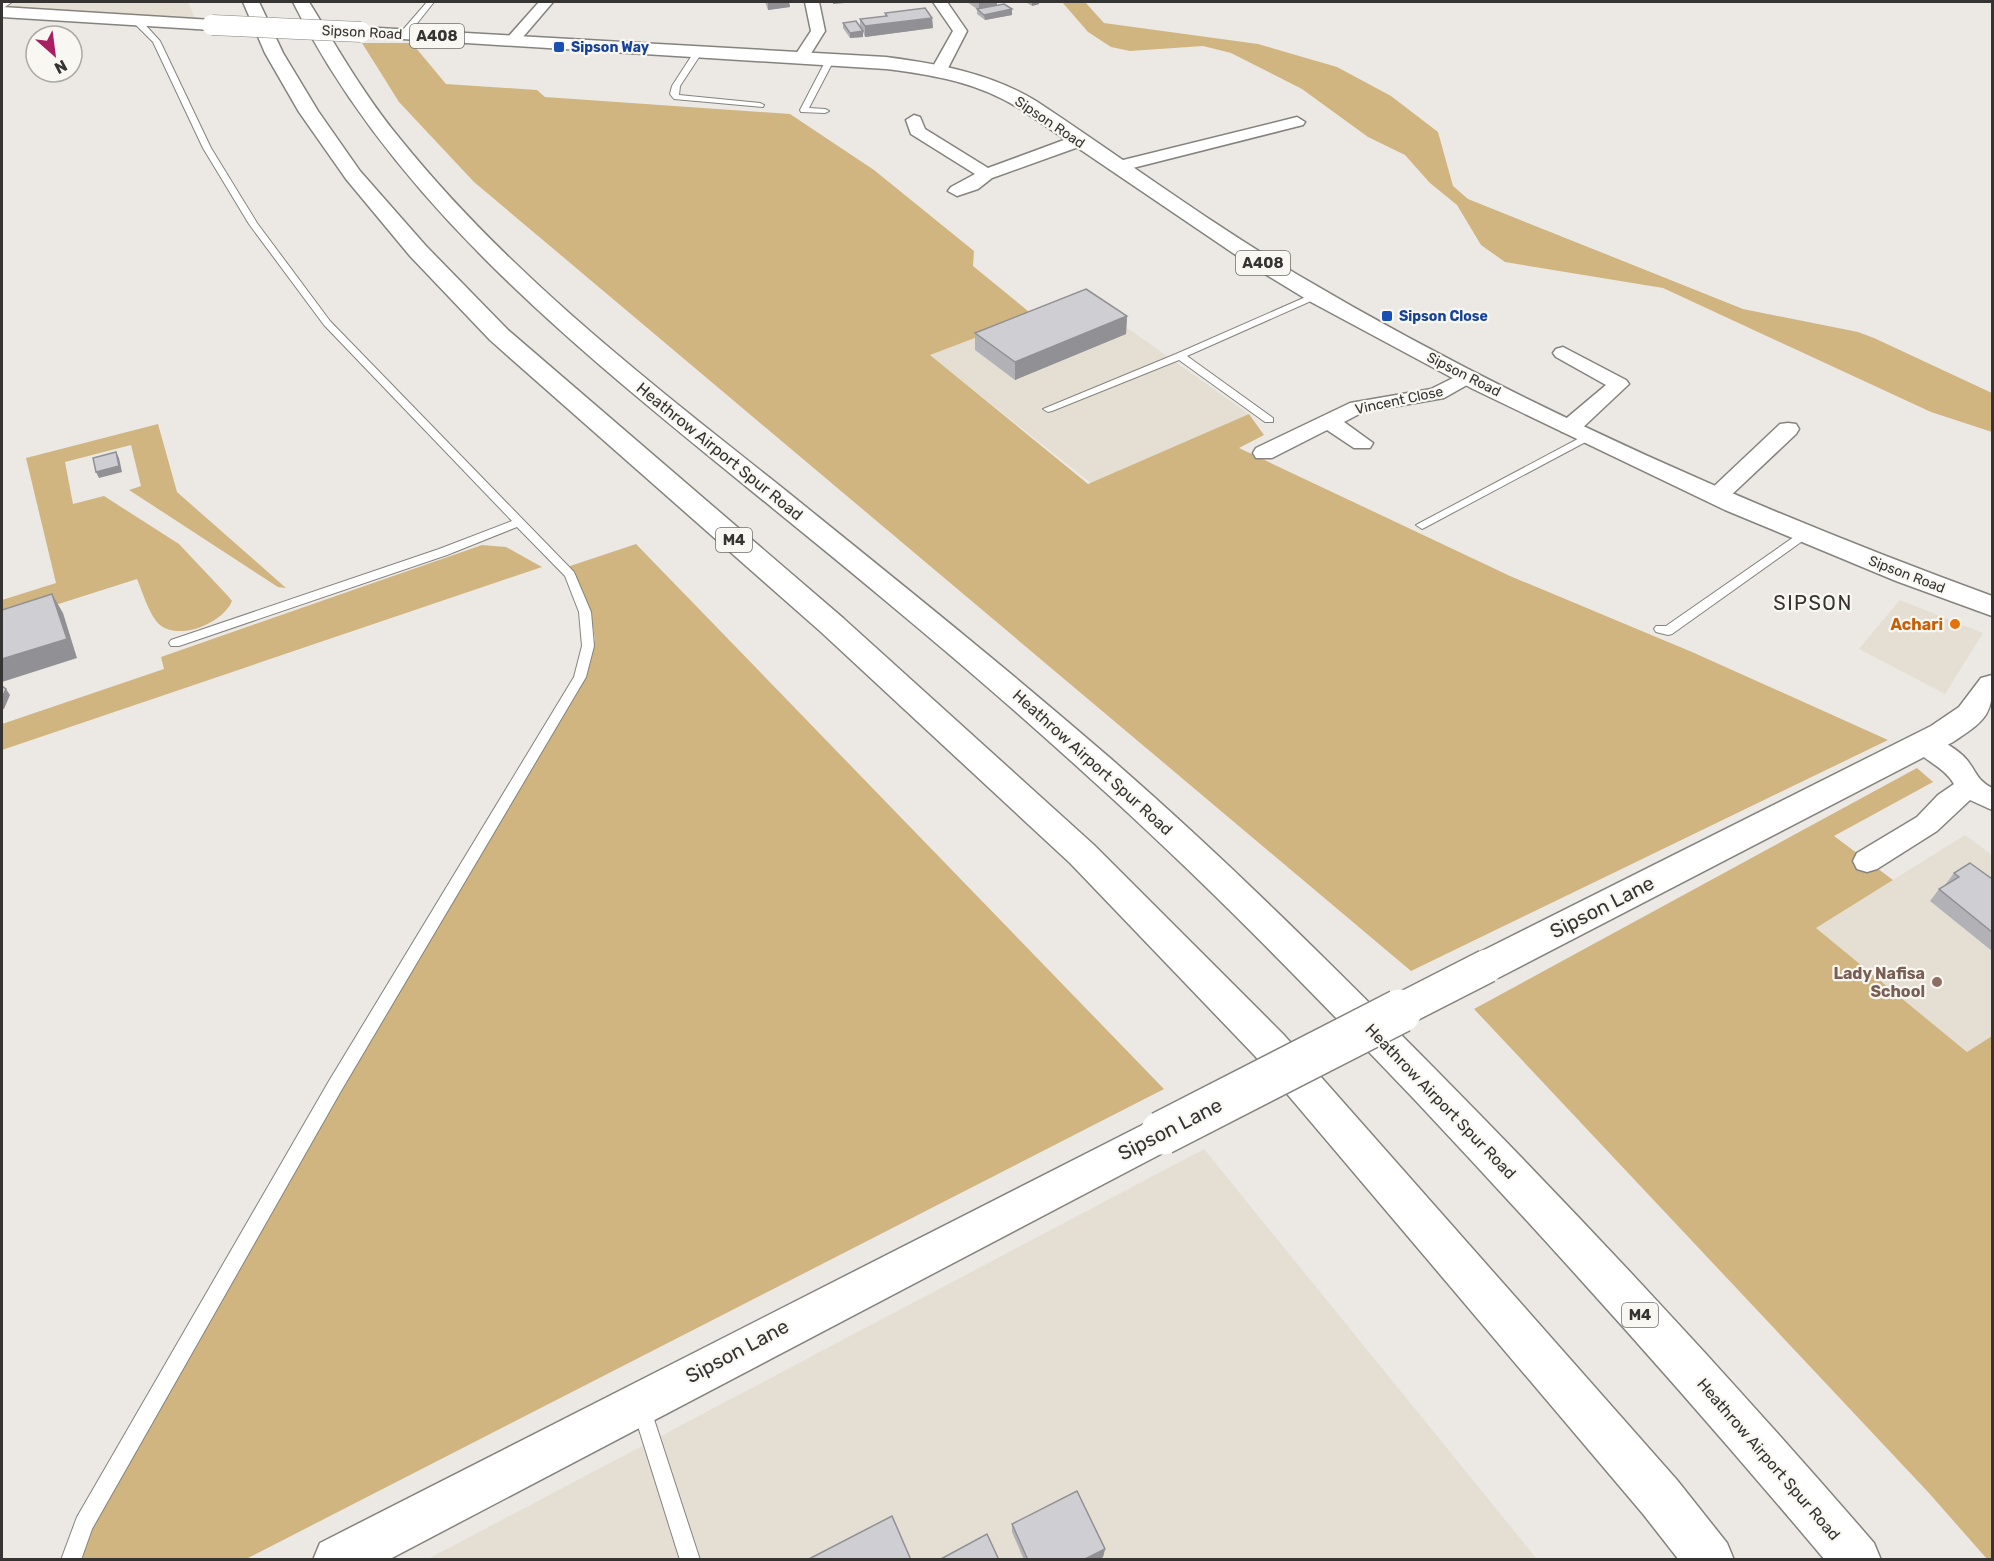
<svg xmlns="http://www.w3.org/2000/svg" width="1994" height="1561" viewBox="0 0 1994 1561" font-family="Rubik,sans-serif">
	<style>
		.built { fill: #e5dfd3 }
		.green { fill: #d1b581 }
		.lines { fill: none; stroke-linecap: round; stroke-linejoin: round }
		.lane-casing { stroke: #85837e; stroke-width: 2 }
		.street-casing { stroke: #85837e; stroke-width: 3 }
		.secondary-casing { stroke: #85837e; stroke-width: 3 }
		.primary-casing { stroke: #85837e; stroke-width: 3 }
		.highway-casing { stroke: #85837e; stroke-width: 3 }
		.lane { fill: #fff; fill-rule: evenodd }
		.street { fill: #fff; fill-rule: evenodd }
		.secondary { fill: #fff; fill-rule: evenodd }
		.primary { fill: #fff; fill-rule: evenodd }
		.highway { fill: #fff; fill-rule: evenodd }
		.secondary-bridge-far1-casing { stroke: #85837e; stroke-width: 36; stroke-linecap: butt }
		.secondary-bridge-casing { stroke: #85837e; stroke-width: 46; stroke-linecap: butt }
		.primary-bridge-casing { stroke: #85837e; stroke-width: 21; stroke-linecap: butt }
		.secondary-bridge-far1 { stroke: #fff; stroke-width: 33 }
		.secondary-bridge { stroke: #fff; stroke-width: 43 }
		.primary-bridge { stroke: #fff; stroke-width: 20 }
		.wall { fill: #b2b1b5 }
		.shaded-wall { fill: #919094 }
		.building { fill: #cfced3; stroke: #919094; stroke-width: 1.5 }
		.transit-dot { fill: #1a4fb4; stroke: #f9f7f1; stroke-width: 2 }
		.food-dot { fill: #e8710a; stroke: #f9f7f1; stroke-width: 2 }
		.education-dot { fill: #8d6e63; stroke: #f9f7f1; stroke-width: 2 }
		.labels { text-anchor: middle; stroke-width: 4.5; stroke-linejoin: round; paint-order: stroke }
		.far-street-label { font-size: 14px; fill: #353432; stroke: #f9f7f1 }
		.far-transit-label { font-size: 14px; font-weight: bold; fill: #164399; stroke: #f9f7f1; text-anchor: start }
		.shield { fill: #f9f7f1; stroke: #706e6b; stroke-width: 1.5 }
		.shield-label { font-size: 15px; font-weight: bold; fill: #353432 }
		.street-label { font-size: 16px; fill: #353432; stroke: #f9f7f1 }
		.food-label { font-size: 16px; font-weight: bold; fill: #c56008; stroke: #f9f7f1; text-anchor: end }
		.education-label { font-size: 16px; font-weight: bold; fill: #785e54; stroke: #f9f7f1; text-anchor: end }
		.quarter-label { font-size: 20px; letter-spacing: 1.5px; fill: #353432; stroke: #f9f7f1 }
		.near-street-label { font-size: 20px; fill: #353432; stroke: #f9f7f1 }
	</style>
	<rect width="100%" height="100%" fill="#ece9e4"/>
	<g class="built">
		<path d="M2 2H188L195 18 2 6Z"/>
		<path d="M1088 300 1249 414 1091 483 929 355 997 330Z"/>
		<path d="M1900 600 1983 633 1945 694 1859 649Z"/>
		<path d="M1965 835 1992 855V1036L1967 1052 1816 928Z"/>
		<path d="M1204 1149 1537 1559 426 1560Z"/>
	</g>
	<g class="green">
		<path d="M1062 2H1085L1104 23 1258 44 1337 67 1391 96 1438 132 1453 186 1468 199 1743 309 1858 332 1874 338 1992 393V432L1931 412 1663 288 1505 262 1481 245 1457 205 1430 183 1405 155 1368 137 1302 89 1231 53 1203 46 1130 51 1111 47 1088 32Z"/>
		<path d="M362 43H417L416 48 446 84 537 90 545 97 790 114 874 170 974 251 973 266 1039 320 996 330 930 355 1088 484 1249 414 1264 435 1239 448 1510 576 1692 652 1888 740 1411 971 474 182 399 102Z"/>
		<path d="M158 424 177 492 286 588 278 587 129 490 141 486 131 445 65 462 73 504 104 496 179 544 228 596 232 601C223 623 180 641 160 625 149 615 143 593 137 579L2 622V600L56 583 26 458Z"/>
		<path d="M636 544 1164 1089 246 1559 71 1560 84 1524 520 785 595 640 591 612 570 566Z"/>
		<path d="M482 545 506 547 542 567 2 750V724L164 669 161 657Z"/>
		<path d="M1917 768 1933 782 1834 836 1893 880 1816 928 1967 1052 1992 1036V1559H1987L1928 1492 1474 1009Z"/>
	</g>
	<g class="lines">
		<g class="lane-casing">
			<g id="lane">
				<path d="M4 2H12L2 9V4Z"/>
				<path d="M427 2H434L407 36H401V32Z"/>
				<path d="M133 18H139L160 41 211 148 257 223 330 321 574 572 591 612 594 646 586 677 341 1091 92 1529 81 1560H61L77 1517 329 1081 574 677 582 646 579 612 565 576 517 527 447 555 179 646H171L169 643 171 640 439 549 512 521 324 325 249 224 203 148 153 42 133 22Z"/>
				<path d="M696 49 703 51 680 86 679 95 760 103 764 105 763 107 674 99 670 94 672 86Z"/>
				<path d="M830 58 834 60 809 108 825 109 829 111 825 113 801 112 800 110 826 60Z"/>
				<path d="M1317 292 1322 295 1320 297 1187 356 1273 418V422H1265L1179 360 1052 411 1048 412 1043 409 1176 354Z"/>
				<path d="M1589 433 1594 436 1593 438 1426 527 1422 529 1416 525Z"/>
				<path d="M1804 530 1808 531V537L1672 634 1668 635 1656 632 1654 629 1656 626H1666Z"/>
				<path d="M641 1398 648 1400 650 1407 700 1560H680L632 1407 634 1400Z"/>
			</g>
		</g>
		<g class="street-casing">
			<g id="street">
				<path d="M539 2H553L517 44H507L505 41 507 38Z"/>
				<path d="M805 2H819L825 31 807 60 802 62 794 57 811 31Z"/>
				<path d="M933 2H947L967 31 947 70 939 75 931 70 953 31Z"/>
				<path d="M914 115 920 117 925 129 988 168 1072 137 1078 136 1086 141 1084 145 992 178 978 189 957 196 948 191 951 187 975 174 911 134 906 120Z"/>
				<path d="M1297 117 1305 122 1303 125 1117 172 1108 167 1111 163Z"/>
				<path d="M1563 347 1626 380 1629 384 1578 432H1562L1559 427 1562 422 1606 385 1556 357 1553 353 1556 349Z"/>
				<path d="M1467 371 1474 373 1477 377 1474 381 1444 398 1363 412 1344 422 1373 443 1370 448H1354L1327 430 1272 458H1256L1253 453 1256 448 1350 403 1431 389Z"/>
				<path d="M1788 423 1796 424 1799 429 1796 434 1726 500H1710L1707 495 1710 490 1780 424Z"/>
				<path d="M1923 733C1937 737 1958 749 1967 760 1978 774 1976 779 1992 788V810L1970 800 1937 831 1877 869 1867 872 1857 869 1853 861 1857 853 1917 817 1938 795 1954 784C1943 765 1920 760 1910 742L1914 735Z"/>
			</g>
		</g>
		<g class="secondary-casing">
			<g id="secondary">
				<path d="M1992 675C1994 716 1985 720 1953 742L1500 977 1487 981 1474 977 1469 966 1474 955 1931 726 1959 707 1981 678Z"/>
				<path d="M1162 1115 1176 1120 1182 1133 1176 1146 388 1560H313L320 1543Z"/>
			</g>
		</g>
		<g class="primary-casing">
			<g id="primary">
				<path d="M2 7 212 20 221 25 212 30 2 17Z"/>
				<path d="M361 27 886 57C939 64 990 73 1036 101 1124 159 1208 222 1298 275 1518 405 1754 509 1992 596V616L1896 581 1725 510 1473 389 1311 302 1255 268 1022 110C980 83 935 75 886 69L355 36 352 32Z"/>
			</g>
		</g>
		<g class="highway-casing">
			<g id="highway">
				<path d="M243 2H259L283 53 318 111 360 171 426 246 508 330 843 618 1094 845 1283 1034 1677 1480 1727 1543 1734 1560H1679L1643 1514 1255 1056 1070 863 821 632 490 340 410 256 346 179 299 112 265 53Z"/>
				<path d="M293 2H309C338 49 365 97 401 140 510 275 649 382 785 490 894 578 1004 666 1110 758 1224 857 1331 964 1438 1072 1588 1224 1734 1381 1874 1543L1881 1560H1825C1692 1402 1555 1249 1414 1099 1310 990 1205 882 1093 781 982 679 865 583 748 488 577 348 393 203 293 2Z"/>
			</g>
		</g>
		<use href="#lane" class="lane"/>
		<use href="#street" class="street"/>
		<use href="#secondary" class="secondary"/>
		<use href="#primary" class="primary"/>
		<use href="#highway" class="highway"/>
		<g class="secondary-bridge-far1-casing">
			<path id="secondary-bridge-far1" d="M1397 1012 1487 966"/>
		</g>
		<g class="secondary-bridge-casing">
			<path id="secondary-bridge" d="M1162 1133 1400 1011"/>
		</g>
		<g class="primary-bridge-casing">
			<path id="primary-bridge" d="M212 25 361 32"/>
		</g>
		<use href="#secondary-bridge-far1" class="secondary-bridge-far1"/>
		<use href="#secondary-bridge" class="secondary-bridge"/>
		<use href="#primary-bridge" class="primary-bridge"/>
	</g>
	<g class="wall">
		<path d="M765 2H789L790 7 768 10Z"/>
		<path d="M967 2H997V5L1012 15 985 20 977 14V9Z"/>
		<path d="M1027 2H1039V4L1032 6 1027 3Z"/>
		<path d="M885 13 932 18 933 28 865 37 863 32V37L850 38 843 28V23L860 28V19L885 16Z"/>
		<path d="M1127 316 1126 334 1015 380 975 350V333Z"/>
		<path d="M1954 873 1992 879V951L1930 901 1939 889 1945 885Z"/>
		<path d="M1012 1524 1105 1549 1103 1557 1099 1560H1024L1012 1532Z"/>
	</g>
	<g class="shaded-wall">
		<path d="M768 2H789L790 7 768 10Z"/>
		<path d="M833 2H857L833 4Z"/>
		<path d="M979 2H997V7L979 10Z"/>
		<path d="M1032 2H1039V4L1032 6Z"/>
		<path d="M1012 9V15L985 20 984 15Z"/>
		<path d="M932 18 933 28 865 37V26Z"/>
		<path d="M863 31V37L850 38V33Z"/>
		<path d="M1127 316 1126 334 1015 380V362Z"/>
		<path d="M116 452 119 458 122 472 99 478 96 472Z"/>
		<path d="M52 594 63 613 77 658 2 682V659Z"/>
		<path d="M6 689 10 695 4 709H2V698Z"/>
		<path d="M1105 1549 1103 1557 1099 1560H1083Z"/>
	</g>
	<g class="building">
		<path d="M1004 4 1012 9 984 15 977 9Z"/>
		<path d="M925 8 932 18 865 26 860 19 887 16 885 13Z"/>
		<path d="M856 21 863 31 850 33 843 23Z"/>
		<path d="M1086 289 1127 316 1015 362 975 333Z"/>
		<path d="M116 452 119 466 96 472 93 458Z"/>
		<path d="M52 594 67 639 2 659V610Z"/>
		<path d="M2 686 6 689 2 698Z"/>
		<path d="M1970 863 1992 879V932L1939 889 1959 877 1954 873Z"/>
		<path d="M1077 1491 1105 1549 1083 1560H1028L1012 1524Z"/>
		<path d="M892 1516 911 1560H807Z"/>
		<path d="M987 1534 999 1560H939Z"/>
	</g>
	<g class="transit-dot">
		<rect x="553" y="41" width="12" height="12" rx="3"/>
		<rect x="1381" y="310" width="12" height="12" rx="3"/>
	</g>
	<circle class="food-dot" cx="1955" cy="624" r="6"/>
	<circle class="education-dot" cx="1937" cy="982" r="6"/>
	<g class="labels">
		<g class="far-street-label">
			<text transform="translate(362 32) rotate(3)" y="5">Sipson Road</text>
			<text transform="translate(1050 122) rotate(34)" y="5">Sipson Road</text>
			<text transform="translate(1464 374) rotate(27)" y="5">Sipson Road</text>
			<text transform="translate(1399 400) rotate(-12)" y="5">Vincent Close</text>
			<text transform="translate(1907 574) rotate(21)" y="5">Sipson Road</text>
		</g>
		<g class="far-transit-label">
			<text x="571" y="52">Sipson Way</text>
			<text x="1399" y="321">Sipson Close</text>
		</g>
		<g class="shield">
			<rect x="410" y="24" width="54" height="24" rx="4.5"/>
			<rect x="1236" y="251" width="54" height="24" rx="4.5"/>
			<rect x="716" y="528" width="36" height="24" rx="4.5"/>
			<rect x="1622" y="1303" width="36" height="24" rx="4.5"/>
		</g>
		<g class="shield-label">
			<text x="437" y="41">A408</text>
			<text x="1263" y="268">A408</text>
			<text x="734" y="545">M4</text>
			<text x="1640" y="1320">M4</text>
		</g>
		<g class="street-label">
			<text transform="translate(720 451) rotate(39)" y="6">Heathrow Airport Spur Road</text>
			<text transform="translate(1093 762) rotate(42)" y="6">Heathrow Airport Spur Road</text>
			<text transform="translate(1441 1101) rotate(46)" y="6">Heathrow Airport Spur Road</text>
			<text transform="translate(1769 1459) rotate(49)" y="6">Heathrow Airport Spur Road</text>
		</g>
		<g class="food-label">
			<text x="1943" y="630">Achari</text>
		</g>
		<g class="education-label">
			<text x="1925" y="979">Lady Nafisa<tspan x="1925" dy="18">School</tspan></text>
		</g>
		<g class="quarter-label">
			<text x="1813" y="610">SIPSON</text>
		</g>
		<g class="near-street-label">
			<text transform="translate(1602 907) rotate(-27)" y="7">Sipson Lane</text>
			<text transform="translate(1170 1129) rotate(-27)" y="7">Sipson Lane</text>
			<text transform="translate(737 1351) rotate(-28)" y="7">Sipson Lane</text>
		</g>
	</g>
	<rect width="1994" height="1561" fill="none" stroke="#353432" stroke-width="6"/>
	<g transform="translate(54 54) rotate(152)"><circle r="28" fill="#f9f7f1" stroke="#aba9a5" stroke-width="1.5"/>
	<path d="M0-4.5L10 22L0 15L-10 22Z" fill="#aa1f62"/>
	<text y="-9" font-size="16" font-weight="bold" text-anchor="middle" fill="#353432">N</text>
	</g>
</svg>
